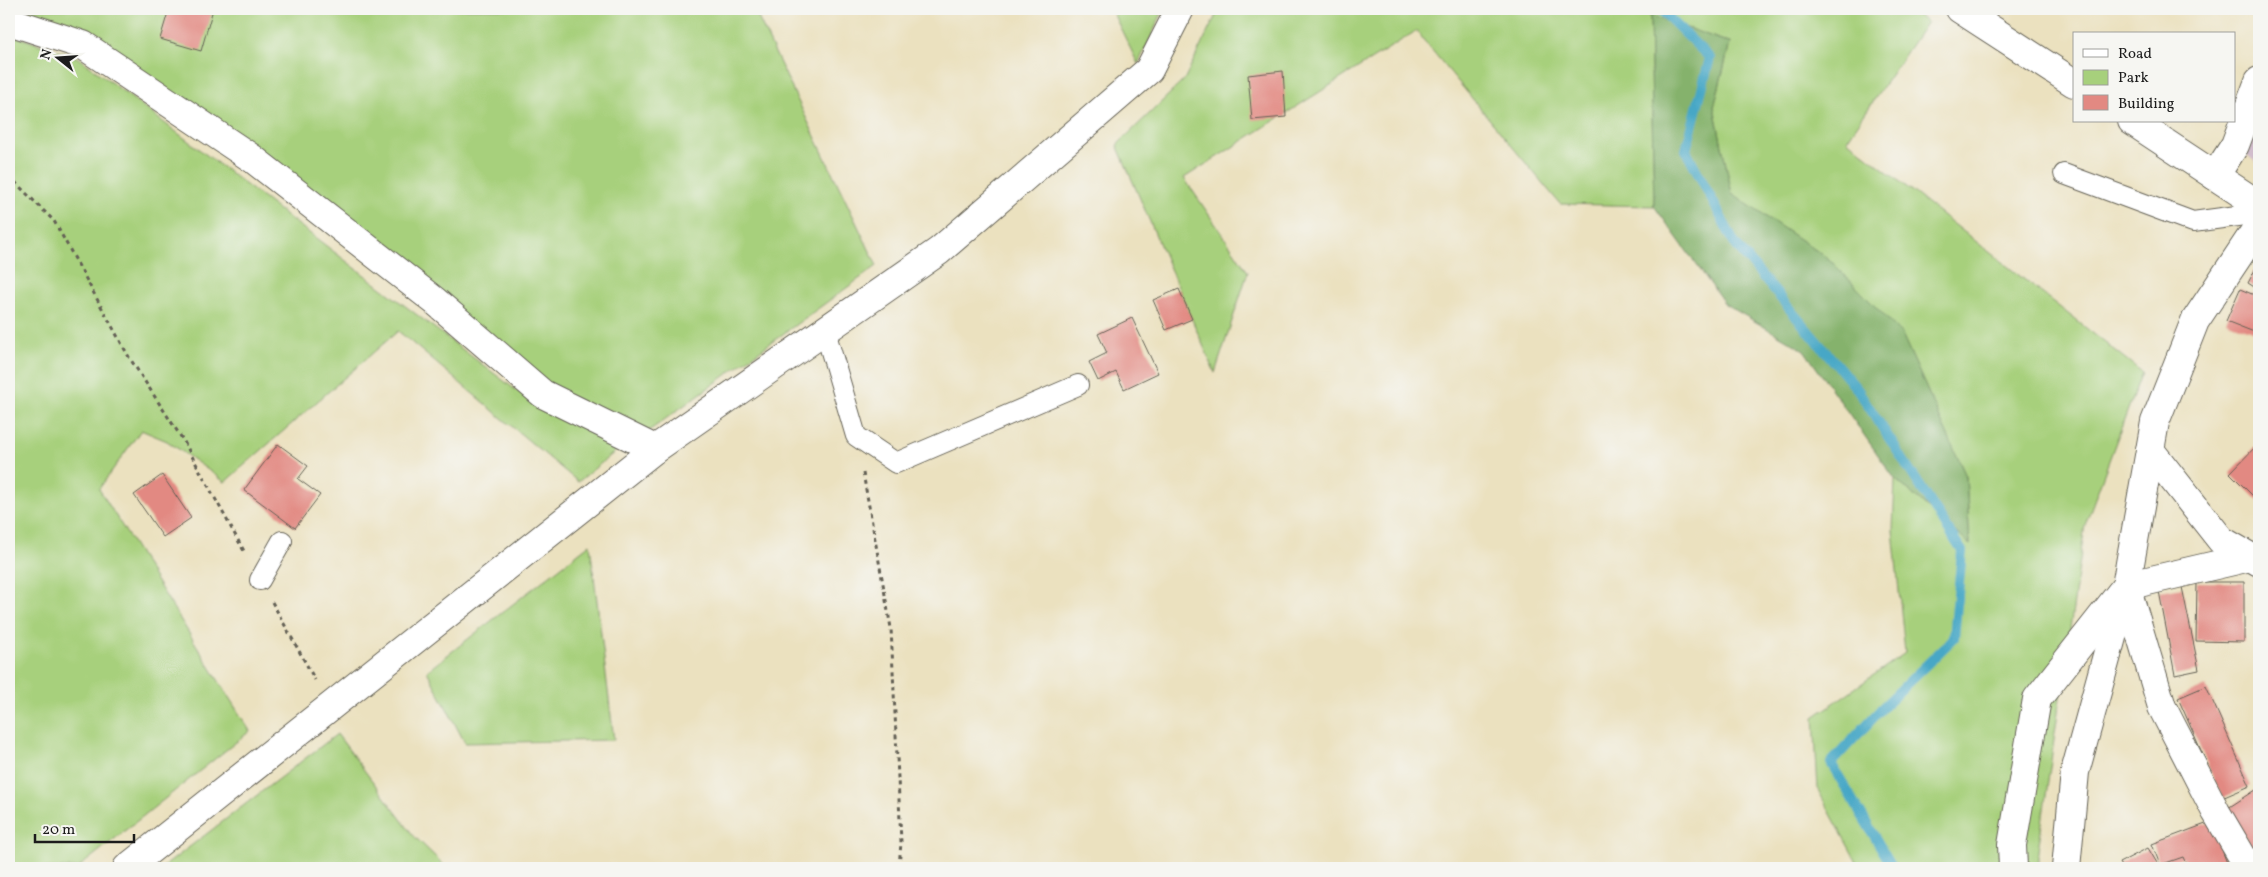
<svg xmlns="http://www.w3.org/2000/svg" width="2268" height="877" viewBox="0 0 2268 877" font-family="Vollkorn,serif">
	<style>
		.industrial { fill: #d1bdcc }
		.green { fill: #a7d07c; stroke: #62764c }
		.forest { fill: #85b26c; stroke: #506744 }
		.lines { fill: none; stroke-linecap: round; stroke-linejoin: round }
		.stream { stroke: #47a7c6; stroke-width: 10 }
		.building { fill: #e28982 }
		.lane-casing { stroke: #646155; stroke-width: 22 }
		.street-casing { stroke: #646155; stroke-width: 30 }
		.secondary-casing { stroke: #646155; stroke-width: 30 }
		.path { stroke: #646155; stroke-width: 3; stroke-dasharray: 4 4; stroke-linecap: butt }
		.lane { stroke: #fff; stroke-width: 20 }
		.street { stroke: #fff; stroke-width: 28 }
		.secondary { stroke: #fff; stroke-width: 28 }
	</style>
	<rect width="100%" height="100%" fill="#f6f6f2"/>
	<filter id="ink" filterUnits="userSpaceOnUse"><feTurbulence type="fractalNoise" baseFrequency=".02" numOctaves="2"/><feDisplacementMap in="SourceGraphic" scale="10" xChannelSelector="R" yChannelSelector="G"/><feConvolveMatrix kernelMatrix="1 2 1 2 8 2 1 2 1" color-interpolation-filters="sRGB"/></filter>
	<filter id="wash" filterUnits="userSpaceOnUse"><feTurbulence type="fractalNoise" baseFrequency=".0096" numOctaves="4" result="noise"/><feDisplacementMap in="SourceGraphic" scale="20" xChannelSelector="R" yChannelSelector="G"/><feGaussianBlur stdDeviation="1.12" result="paint"/><feColorMatrix in="noise" values="0 0 0 0 0 0 0 0 0 0 0 0 0 0 0 0 0 1.4 0 .05"/><feComposite in="paint" operator="in"/></filter>
	<g filter="url(#wash)">
		<rect width="100%" height="100%" fill="#ebe1bf"/>
		<path class="industrial" d="M2259 101V165L2235 145Z"/>
		<g class="green">
			<path d="M16 9H754L877 266 646 433 548 386 94 33Z"/>
			<path d="M1111 9H1164L1138 64Z"/>
			<path d="M1219 9H1909L1927 22 1847 140 2142 372 2085 525 2038 851V868H1860L1818 790 1814 717 1905 653 1893 530 1895 479 1970 545 1966 476 1829 259 1732 195 1714 107 1730 43 1650 16 1654 206 1560 204 1416 31 1184 178 1248 272 1215 373 1117 145 1184 80Z"/>
			<path d="M9 34 79 58 533 403 621 447 578 482 398 331 225 482 167 441 141 430 99 489 250 731 78 868H9Z"/>
			<path d="M590 544 614 740 465 743 427 671Z"/>
			<path d="M337 734 413 835 447 868H162Z"/>
		</g>
		<path class="forest" d="M1650 15 1730 43 1714 107 1732 194 1829 259 1902 334 1966 476 1970 545 1895 479 1804 350 1725 304 1654 206Z"/>
		<g class="lines">
			<path class="stream" d="M1660 9 1710 58 1686 150 1735 244 1858 390 1962 551 1954 638 1885 705 1831 763 1893 868"/>
		</g>
		<g id="blocks">
			<g class="building">
				<path d="M169 9H213L201 51 160 39Z"/>
				<path d="M1283 71 1286 117 1252 120 1248 75Z"/>
				<path d="M2259 262V290L2248 283Z"/>
				<path d="M1179 289 1192 319 1166 330 1153 300Z"/>
				<path d="M2240 289 2259 297V320L2254 332 2226 321Z"/>
				<path d="M1132 318 1158 373 1124 389 1116 372 1098 381 1089 362 1107 353 1098 334Z"/>
				<path d="M2259 443V502L2230 473Z"/>
				<path d="M278 444 308 466 298 479 320 495 295 528 244 490Z"/>
				<path d="M162 475 191 518 163 537 134 495Z"/>
				<path d="M2197 582H2244V642L2196 641Z"/>
				<path d="M2182 587 2199 670 2175 675 2159 591Z"/>
				<path d="M2206 686 2250 786 2222 798 2178 698Z"/>
				<path d="M2259 788V861L2228 808Z"/>
				<path d="M2211 822 2227 863 2212 868H2188L2183 857 2160 865 2152 844Z"/>
				<path d="M2148 848 2160 868H2122L2119 863Z"/>
			</g>
		</g>
	</g>
	<g filter="url(#ink)">
		<use href="#blocks" fill-opacity="0" stroke="#646155" stroke-width="1"/>
		<g class="lines">
			<g class="lane-casing">
				<g id="lane">
					<path d="M2064 174 2193 222 2259 213"/>
					<path d="M825 331 856 436 896 463 1078 385"/>
					<path d="M260 580 282 541"/>
				</g>
			</g>
			<g class="street-casing">
				<g id="street">
					<path d="M9 21 83 45 253 159 435 301 543 394 655 449"/>
					<path d="M2215 176 2235 145 2259 81"/>
					<path d="M2150 450 2221 540 2259 562"/>
					<path d="M2126 586 2162 707 2216 812 2249 868"/>
					<path d="M2013 868 2012 845 2037 699 2126 586 2250 557"/>
					<path d="M2066 868 2075 772 2126 586 2155 422 2195 321 2259 225"/>
				</g>
			</g>
			<g class="secondary-casing">
				<g id="secondary">
					<path d="M1960 9 2074 83"/>
					<path d="M2132 121 2259 205"/>
					<path d="M127 868 655 449 939 251 1149 70 1180 9"/>
				</g>
			</g>
			<g class="path">
				<path d="M9 176 54 221 129 357 183 440 244 551"/>
				<path d="M863 473 891 628 901 842 899 868"/>
				<path d="M272 602 315 680"/>
			</g>
			<use href="#lane" class="lane"/>
			<use href="#street" class="street"/>
			<use href="#secondary" class="secondary"/>
		</g>
	</g>
	<rect width="2268" height="877" fill="none" stroke="#f6f6f2" stroke-width="30"/>
	<rect x="2073" y="32" width="162" height="90" fill="#f6f6f2" stroke="#9f9f9c"/>
	<rect x="2083" y="49" width="25" height="8" fill="#ffffff" stroke="#9f9f9c"/>
	<text x="2118" y="58" font-size="15" fill="#1c1c1c">Road</text>
	<rect x="2083" y="70" width="25" height="15" fill="#a7d07c" stroke="#9f9f9c"/>
	<text x="2118" y="82" font-size="15" fill="#1c1c1c">Park</text>
	<rect x="2083" y="95" width="25" height="15" fill="#e28982" stroke="#9f9f9c"/>
	<text x="2118" y="108" font-size="15" fill="#1c1c1c">Building</text>
	<g transform="translate(58 58) rotate(287)" stroke="#f6f6f2" stroke-width="4" paint-order="stroke">
	<path d="M0-4L9 19L0 12L-9 19Z" fill="#1c1c1c"/>
	<text y="-8" font-size="14" font-weight="bold" text-anchor="middle" fill="#1c1c1c">N</text>
	</g>
	<path d="M35 834v8h99v-8" fill="none" stroke="#1c1c1c" stroke-width="2.5"/>
	<text x="42" y="834" font-size="15" fill="#1c1c1c" stroke="#f6f6f2" stroke-width="4" paint-order="stroke">20 m</text>
</svg>
